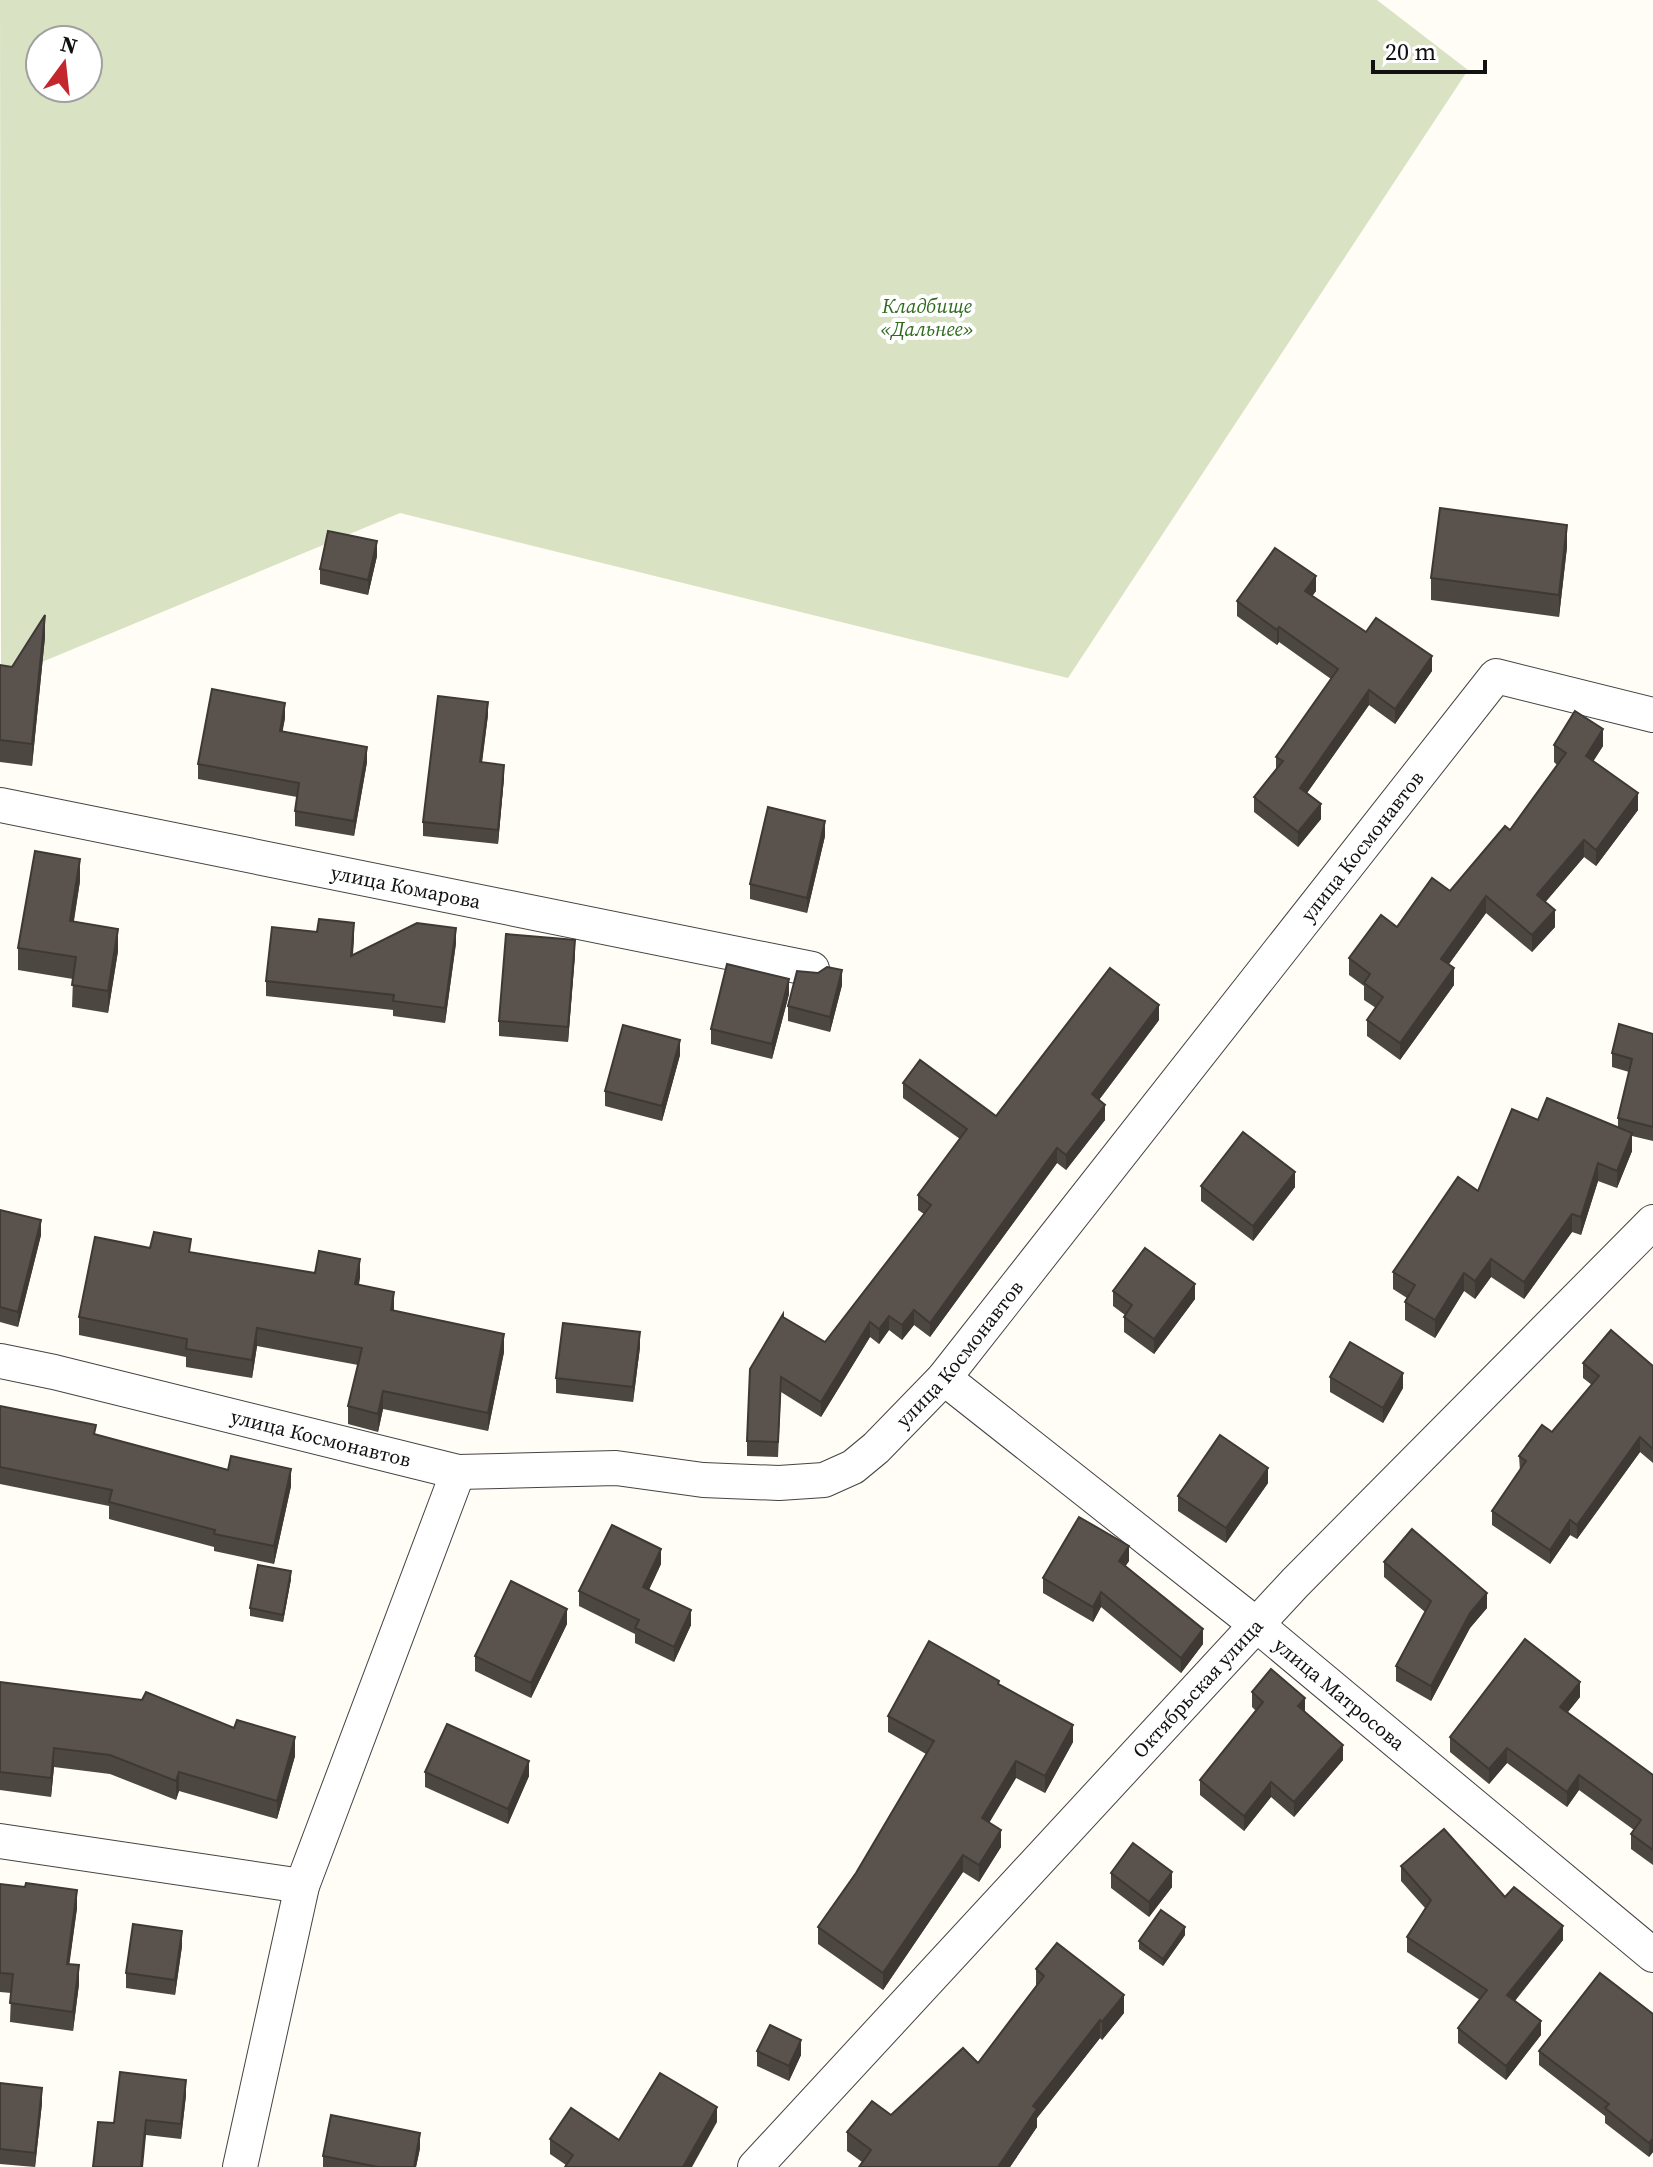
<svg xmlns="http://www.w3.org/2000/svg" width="1653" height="2167" viewBox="0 0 1653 2167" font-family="'Source Serif 4',serif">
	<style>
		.cemetery { fill: #d9e3c4; fill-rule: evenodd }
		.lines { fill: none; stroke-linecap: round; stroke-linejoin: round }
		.minor-casing { stroke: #444; stroke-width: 36 }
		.minor { stroke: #fff; stroke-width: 34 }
		.wall { fill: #4d4742 }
		.shaded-wall { fill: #3f3936 }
		.building { fill: #5a524d; stroke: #3f3936; stroke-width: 2 }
		.labels { text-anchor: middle; stroke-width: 8; stroke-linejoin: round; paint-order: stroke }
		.park-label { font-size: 20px; font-style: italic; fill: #2f6b1f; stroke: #fff }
		.street-label { font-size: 20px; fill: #111; stroke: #fff }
	</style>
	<rect width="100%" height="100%" fill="#fffdf5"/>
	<path class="cemetery" d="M0 0H1377L1468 70 1068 678 400 513 1 679ZM40 40H88V88H40Z"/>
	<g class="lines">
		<g class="minor-casing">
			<g id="minor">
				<path id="s1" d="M0 805 812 969"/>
				<path id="s2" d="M0 1361 54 1372 458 1472 616 1468 703 1480 779 1483 824 1480 853 1467 876 1448 944 1378 1496 676 1653 715"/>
				<path id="s3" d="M944 1378 1258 1626 1653 1955"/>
				<path d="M0 1841 302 1886"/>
				<path d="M240 2167 302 1886 458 1472"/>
				<path id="s4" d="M755 2167 1295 1583 1653 1222"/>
			</g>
		</g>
		<use href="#minor" class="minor"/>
	</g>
	<g class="wall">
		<path d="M1567 547 1559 617 1431 600V578Z"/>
		<path d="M377 556 368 595 320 584V569Z"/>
		<path d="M1316 591 1312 596 1366 632 1432 671 1395 724 1369 705 1307 793 1321 819 1298 847 1254 812V797L1276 770V757L1331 679 1279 642 1277 645 1237 616V601Z"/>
		<path d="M45 637 32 766 0 762V665L12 667Z"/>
		<path d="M488 715 482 763 504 778 498 844 423 836V822Z"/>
		<path d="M285 718 282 732 367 762 354 836 295 826V811L297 797 198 779V764Z"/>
		<path d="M1554 745 1603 746 1593 761 1638 810 1596 866 1584 857 1545 902 1555 927 1532 952 1486 913 1449 964 1454 985 1400 1060 1367 1036V1020L1376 1008 1364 1000V986L1349 975V958L1450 891 1510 830 1557 765 1554 762Z"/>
		<path d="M825 836 807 913 750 899V884Z"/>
		<path d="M80 881 74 921 118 951 108 1013 72 1007 73 979 18 970V948Z"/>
		<path d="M354 938 353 955 456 943 445 1023 393 1016V1010L266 996V981Z"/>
		<path d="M575 955 568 1042 499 1036V1021Z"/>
		<path d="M842 985 830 1032 788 1021V1006Z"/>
		<path d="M789 994 772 1059 711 1044V1029Z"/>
		<path d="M1159 1020 1099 1100 1105 1120 1066 1170 1057 1163 930 1337 914 1325 902 1340 889 1330 879 1344 870 1337 821 1417 781 1392 778 1457 747 1456V1441L783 1317 825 1342 924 1214 918 1210V1195L960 1139 903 1098V1083L996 1116Z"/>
		<path d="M1653 1034V1141L1632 1136V1151L1617 1188 1598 1181 1581 1235 1572 1232 1524 1299 1491 1277 1475 1299 1464 1291 1435 1338 1405 1320V1302L1407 1298 1393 1289V1272L1478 1191 1538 1120 1618 1127V1118L1629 1072 1612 1067V1053Z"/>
		<path d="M680 1055 662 1121 605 1106V1091Z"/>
		<path d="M1201 1186 1295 1187 1253 1241 1201 1201Z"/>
		<path d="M0 1210 41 1235 18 1327 0 1322Z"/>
		<path d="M150 1248 191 1252 315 1273 360 1277 359 1285 394 1311 504 1352 488 1431 383 1409 378 1432 348 1424V1406L358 1365 257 1346 252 1378 186 1367V1357L79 1335V1317Z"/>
		<path d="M1113 1291 1195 1299 1154 1354 1124 1332V1317L1125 1315 1113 1306Z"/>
		<path d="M640 1347 633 1402 556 1393V1378Z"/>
		<path d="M1583 1363 1653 1366V1463L1640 1452 1577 1539 1570 1535 1550 1564 1492 1525V1511L1520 1471 1519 1456 1552 1432 1592 1385 1583 1378Z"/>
		<path d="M1330 1377 1403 1388 1383 1423 1330 1392Z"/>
		<path d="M0 1406 96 1435 291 1486 274 1564 214 1551V1547L109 1519V1506L0 1484Z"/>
		<path d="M1268 1483 1226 1543 1178 1511V1496Z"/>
		<path d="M1129 1561 1125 1566 1203 1644 1181 1673 1101 1607 1093 1622 1043 1593V1578Z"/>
		<path d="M1384 1562 1487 1608 1470 1628 1431 1701 1396 1681V1666L1425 1612 1384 1577Z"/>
		<path d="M661 1564 649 1590 691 1625 674 1662 635 1643V1634L579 1606V1591Z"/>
		<path d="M291 1579 283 1622 250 1616V1608Z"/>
		<path d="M567 1624 531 1698 475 1671V1656Z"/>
		<path d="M0 1682 295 1756 277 1819 179 1791 176 1800 110 1774 54 1767 51 1797 0 1790Z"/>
		<path d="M999 1685 1073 1742 1045 1793 1016 1778 989 1822 1001 1847 979 1882 963 1872 883 1990 818 1944V1927L856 1873 926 1754 888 1732V1716Z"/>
		<path d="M1252 1692 1305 1712 1343 1760 1294 1817 1271 1797 1244 1831 1200 1795V1780L1256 1711 1252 1707Z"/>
		<path d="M1580 1697 1567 1713 1653 1775V1865L1631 1849V1834L1634 1830 1579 1790 1567 1807 1507 1763 1489 1784 1450 1752V1737Z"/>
		<path d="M425 1772 529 1776 508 1824 425 1787Z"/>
		<path d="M1401 1866 1505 1897 1563 1940 1515 2001 1541 2035 1506 2080 1458 2043V2028L1480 2000 1407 1952V1937L1425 1908 1401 1881Z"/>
		<path d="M1111 1873 1172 1887 1149 1917 1111 1888Z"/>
		<path d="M0 1884 77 1908 69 1964 79 1984 73 2031 10 2022 11 1993 0 1992Z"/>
		<path d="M1185 1935 1163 1966 1139 1949V1941Z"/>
		<path d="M182 1946 175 1995 126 1988V1973Z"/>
		<path d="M1036 1969 1124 2013 1102 2040 1100 2038 1037 2118V2127L1010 2167H859L862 2162 847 2151V2132L891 2115 978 2063 1036 1987Z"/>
		<path d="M1653 2014V2152L1649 2157 1605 2123V2116L1539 2065V2051Z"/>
		<path d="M757 2051 801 2055 789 2081 757 2066Z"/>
		<path d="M0 2083 42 2103 35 2167 0 2164Z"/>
		<path d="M186 2095 181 2139 146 2135 114 2123Z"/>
		<path d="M717 2122 566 2165 550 2154V2139L619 2140Z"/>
		<path d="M420 2148 416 2167H323V2156Z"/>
	</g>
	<g class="shaded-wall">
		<path d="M1567 525V547L1559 617V595Z"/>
		<path d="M377 541V556L368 595V580Z"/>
		<path d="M1316 576V591L1305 606V591Z"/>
		<path d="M45 615V637L32 766V744Z"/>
		<path d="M1279 627V642L1277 645V630Z"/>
		<path d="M1432 656V671L1395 724V709Z"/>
		<path d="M1369 690V705L1300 803V788Z"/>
		<path d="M488 702V715L480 776V762Z"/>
		<path d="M285 703V718L280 746V731Z"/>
		<path d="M1603 729V746L1586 773V756Z"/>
		<path d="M367 747V762L354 836V821Z"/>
		<path d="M504 765V778L498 844V830Z"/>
		<path d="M1638 793V810L1596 866V850Z"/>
		<path d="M1321 804V819L1298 847V832Z"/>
		<path d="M825 821V836L807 913V898Z"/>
		<path d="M1584 840V857L1537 912V895Z"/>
		<path d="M80 859V881L70 943V921Z"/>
		<path d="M1486 896V913L1441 975V959Z"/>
		<path d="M1555 910V927L1532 952V935Z"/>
		<path d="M354 923V938L351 971V956Z"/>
		<path d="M456 928V943L445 1023V1008Z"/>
		<path d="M118 929V951L108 1013V991Z"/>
		<path d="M575 940V955L568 1042V1027Z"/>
		<path d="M1454 968V985L1400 1060V1043Z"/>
		<path d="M842 970V985L830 1032V1017Z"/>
		<path d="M789 979V994L772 1059V1044Z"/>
		<path d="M1159 1005V1020L1092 1109V1094Z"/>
		<path d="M680 1040V1055L662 1121V1106Z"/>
		<path d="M1105 1105V1120L1066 1170V1155Z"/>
		<path d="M1632 1133V1151L1617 1188V1171Z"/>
		<path d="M1057 1148V1163L930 1337V1323Z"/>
		<path d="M1598 1163V1181L1581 1235V1217Z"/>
		<path d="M1295 1172V1187L1253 1241V1226Z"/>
		<path d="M1572 1214V1232L1524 1299V1282Z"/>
		<path d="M41 1220V1235L18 1327V1312Z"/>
		<path d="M360 1259V1277L355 1302V1284Z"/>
		<path d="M1491 1259V1277L1475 1299V1281Z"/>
		<path d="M1464 1273V1291L1435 1338V1320Z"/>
		<path d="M1195 1284V1299L1154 1354V1339Z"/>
		<path d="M394 1292V1310L391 1328V1310Z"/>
		<path d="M914 1310V1325L902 1340V1325Z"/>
		<path d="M889 1316V1330L879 1344V1329Z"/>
		<path d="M870 1322V1337L821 1417V1402Z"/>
		<path d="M257 1328V1346L252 1378V1360Z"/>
		<path d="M640 1332V1347L633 1402V1387Z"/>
		<path d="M504 1334V1352L488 1431V1413Z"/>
		<path d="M1403 1373V1388L1383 1423V1408Z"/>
		<path d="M383 1391V1409L378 1432V1414Z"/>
		<path d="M1640 1437V1452L1577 1539V1525Z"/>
		<path d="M1268 1468V1483L1226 1543V1528Z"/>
		<path d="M291 1469V1486L274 1564V1546Z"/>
		<path d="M1570 1520V1535L1550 1564V1550Z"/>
		<path d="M1129 1546V1561L1119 1576V1561Z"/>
		<path d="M661 1549V1564L643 1602V1587Z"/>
		<path d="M291 1571V1579L283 1622V1615Z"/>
		<path d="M1101 1592V1607L1093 1622V1607Z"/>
		<path d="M1487 1593V1608L1470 1628 1431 1701V1686L1470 1613Z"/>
		<path d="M567 1609V1624L531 1698V1683Z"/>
		<path d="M691 1610V1625L674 1662V1647Z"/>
		<path d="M1203 1629V1644L1181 1673V1658Z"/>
		<path d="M1580 1682V1697L1560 1722V1707Z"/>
		<path d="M1305 1698V1713L1298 1706Z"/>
		<path d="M1073 1725V1742L1045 1793V1776Z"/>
		<path d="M295 1737V1756L277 1819V1801Z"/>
		<path d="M1343 1745V1760L1294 1817V1802Z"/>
		<path d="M54 1748V1767L51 1797V1778Z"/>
		<path d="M1507 1748V1763L1489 1784V1769Z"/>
		<path d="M529 1761V1776L508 1824V1809Z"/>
		<path d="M1016 1761V1778L982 1835V1818Z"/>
		<path d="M179 1772V1791L176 1800V1781Z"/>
		<path d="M1579 1775V1790L1567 1807V1792Z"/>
		<path d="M1271 1782V1797L1244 1831V1816Z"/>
		<path d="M1001 1830V1847L979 1882V1865Z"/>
		<path d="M963 1855V1872L883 1990V1973Z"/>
		<path d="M1172 1872V1887L1149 1917V1902Z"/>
		<path d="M77 1890V1908L67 1982V1964Z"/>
		<path d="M1563 1926V1940L1507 2010V1995Z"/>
		<path d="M1185 1927V1935L1163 1966V1959Z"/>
		<path d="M182 1931V1946L175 1995V1980Z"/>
		<path d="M79 1965V1984L73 2031V2012Z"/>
		<path d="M1124 1995V2013L1102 2040V2022Z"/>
		<path d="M1100 2020V2038L1037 2118V2127L1010 2167H998L1033 2106Z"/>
		<path d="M1541 2021V2035L1506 2080V2066Z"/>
		<path d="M801 2040V2055L789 2081V2066Z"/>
		<path d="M186 2080V2095L181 2139V2124Z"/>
		<path d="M42 2088V2103L35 2167V2153Z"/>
		<path d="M717 2107V2122L692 2167H683Z"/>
		<path d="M146 2120V2135L143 2167H141Z"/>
		<path d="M420 2133V2148L416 2167H414Z"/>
		<path d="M1653 2138V2152L1649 2157V2143Z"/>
	</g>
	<g class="building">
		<path d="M1440 508 1567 525 1559 595 1431 578Z"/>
		<path d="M328 531 377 541 368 580 320 569Z"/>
		<path d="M1275 548 1316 576 1305 591 1366 632 1376 618 1432 656 1395 709 1369 690 1300 788 1321 804 1298 832 1254 797 1283 761 1276 757 1338 669 1279 627 1277 630 1237 601Z"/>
		<path d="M45 615 32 744 0 740V665L12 667Z"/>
		<path d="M212 689 285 703 280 731 367 747 354 821 295 811 299 783 198 764Z"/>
		<path d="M438 696 488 702 480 762 504 765 498 830 423 822Z"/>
		<path d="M1575 711 1603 729 1586 756 1638 793 1596 850 1584 840 1537 895 1555 910 1532 935 1486 896 1441 959 1454 968 1400 1043 1367 1020 1383 997 1364 983 1370 974 1349 958 1381 915 1397 927 1432 878 1450 891 1505 826 1510 830 1566 753 1554 745Z"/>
		<path d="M768 807 825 821 807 898 750 884Z"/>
		<path d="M35 851 80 859 70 921 118 929 108 991 72 985 76 957 18 948Z"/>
		<path d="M319 919 354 923 351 956 417 923 456 928 445 1008 393 1001 394 995 266 981 272 927 317 932Z"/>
		<path d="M506 934 575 940 568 1027 499 1021Z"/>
		<path d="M727 964 789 979 772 1044 711 1029Z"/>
		<path d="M827 967 842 970 830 1017 788 1006 797 971 818 973Z"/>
		<path d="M1110 968 1159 1005 1092 1094 1105 1105 1066 1155 1057 1148 930 1323 914 1310 902 1325 889 1316 879 1329 870 1322 821 1402 781 1377 778 1442 747 1441 750 1369 783 1314V1317L825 1342 931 1205 918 1195 967 1129 903 1083 920 1060 996 1116Z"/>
		<path d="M1619 1024 1653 1034V1127L1618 1118 1632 1059 1612 1053Z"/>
		<path d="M623 1025 680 1040 662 1106 605 1091Z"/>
		<path d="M1547 1098 1632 1133 1617 1171 1598 1163 1581 1217 1572 1214 1524 1282 1491 1259 1475 1281 1464 1273 1435 1320 1405 1302 1415 1285 1393 1272 1458 1177 1478 1191 1512 1109 1538 1120Z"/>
		<path d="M1243 1132 1295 1172 1253 1226 1201 1186Z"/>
		<path d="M0 1210 41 1220 18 1312 0 1307Z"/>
		<path d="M154 1232 191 1239 189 1252 315 1273 319 1251 360 1259 355 1284 394 1292 391 1310 504 1334 488 1413 383 1391 378 1414 348 1406 362 1348 257 1328 252 1360 186 1349 187 1339 79 1317 95 1237 150 1248Z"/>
		<path d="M1145 1248 1195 1284 1154 1339 1124 1317 1132 1305 1113 1291Z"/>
		<path d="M563 1323 640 1332 633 1387 556 1378Z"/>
		<path d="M1611 1330 1653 1366V1449L1640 1437 1577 1525 1570 1520 1550 1550 1492 1511 1526 1461 1519 1456 1542 1425 1552 1432 1599 1376 1583 1363Z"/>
		<path d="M1350 1342 1403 1373 1383 1408 1330 1377Z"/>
		<path d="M0 1406 96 1425 94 1434 228 1470 231 1456 291 1469 274 1546 214 1534 215 1530 109 1502 112 1490 0 1467Z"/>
		<path d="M1220 1435 1268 1468 1226 1528 1178 1496Z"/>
		<path d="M1079 1517 1129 1546 1119 1561 1203 1629 1181 1658 1101 1592 1093 1607 1043 1578Z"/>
		<path d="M612 1525 661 1549 643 1587 691 1610 674 1647 635 1628 639 1620 579 1591Z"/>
		<path d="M1412 1529 1487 1593 1470 1613 1431 1686 1396 1666 1431 1601 1384 1562Z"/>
		<path d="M258 1565 291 1571 283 1615 250 1608Z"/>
		<path d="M511 1581 567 1609 531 1683 475 1656Z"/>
		<path d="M1525 1639 1580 1682 1560 1707 1653 1775V1850L1631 1834 1641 1820 1579 1775 1567 1792 1507 1748 1489 1769 1450 1737Z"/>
		<path d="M929 1641 999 1681 998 1684 1073 1725 1045 1776 1016 1761 982 1818 1001 1830 979 1865 963 1855 883 1973 818 1927 856 1873 934 1741 888 1716Z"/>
		<path d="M1271 1669 1305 1698 1298 1706 1343 1745 1294 1802 1271 1782 1244 1816 1200 1780 1263 1702 1252 1692Z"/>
		<path d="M0 1682 142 1700 146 1692 234 1728 237 1720 295 1737 277 1801 179 1772 176 1781 110 1755 54 1748 51 1778 0 1772Z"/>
		<path d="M447 1724 529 1761 508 1809 425 1772Z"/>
		<path d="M1444 1829 1505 1897 1514 1887 1563 1926 1507 1995 1541 2021 1506 2066 1458 2028 1487 1990 1407 1937 1431 1900 1401 1866Z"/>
		<path d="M1133 1843 1172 1872 1149 1902 1111 1873Z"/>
		<path d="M26 1883 77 1890 67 1964 79 1965 73 2012 10 2003 13 1974 0 1973V1884L25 1887Z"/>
		<path d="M1161 1910 1185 1927 1163 1959 1139 1941Z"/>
		<path d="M133 1924 182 1931 175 1980 126 1973Z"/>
		<path d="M1057 1943 1124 1995 1102 2022 1100 2020 1033 2106 1037 2109 998 2167H859L871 2150 847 2132 872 2101 891 2115 963 2048 978 2063 1044 1976 1036 1969Z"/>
		<path d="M1600 1973 1653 2014V2138L1649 2143 1605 2108 1609 2104 1539 2051Z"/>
		<path d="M770 2025 801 2040 789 2066 757 2051Z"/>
		<path d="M120 2072 186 2080 181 2124 146 2120 141 2167H93L98 2122 114 2123Z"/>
		<path d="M660 2073 717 2107 683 2167H565L573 2155 550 2139 571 2108 619 2140Z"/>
		<path d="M0 2083 42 2088 35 2153 0 2149Z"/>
		<path d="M331 2115 420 2133 414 2167H378L323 2156Z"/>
	</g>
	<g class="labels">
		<g class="park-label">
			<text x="927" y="313">Кладбище<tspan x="927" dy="23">«Дальнее»</tspan></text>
		</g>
		<g class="street-label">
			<text dy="7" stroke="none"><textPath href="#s2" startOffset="1674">улица Космонавтов</textPath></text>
			<text dy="7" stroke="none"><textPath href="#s1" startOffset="414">улица Комарова</textPath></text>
			<text dy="7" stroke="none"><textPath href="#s2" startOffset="1026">улица Космонавтов</textPath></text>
			<text dy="7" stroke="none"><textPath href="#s2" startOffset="330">улица Космонавтов</textPath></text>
			<text dy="7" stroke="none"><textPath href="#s4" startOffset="652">Октябрьская улица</textPath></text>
			<text dy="7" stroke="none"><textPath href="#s3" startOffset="506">улица Матросова</textPath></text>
		</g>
	</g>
	<g transform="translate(64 64) rotate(15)"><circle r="38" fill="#ffffff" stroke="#a0a0a0" stroke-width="2"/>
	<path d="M0-6L14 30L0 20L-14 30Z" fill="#c4262e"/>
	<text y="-12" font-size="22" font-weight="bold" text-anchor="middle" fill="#111111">N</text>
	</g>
	<path d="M1373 60v12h112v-12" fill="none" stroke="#111111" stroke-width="4"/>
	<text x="1385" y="60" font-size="24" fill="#111111" stroke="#ffffff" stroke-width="6" paint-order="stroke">20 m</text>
</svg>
